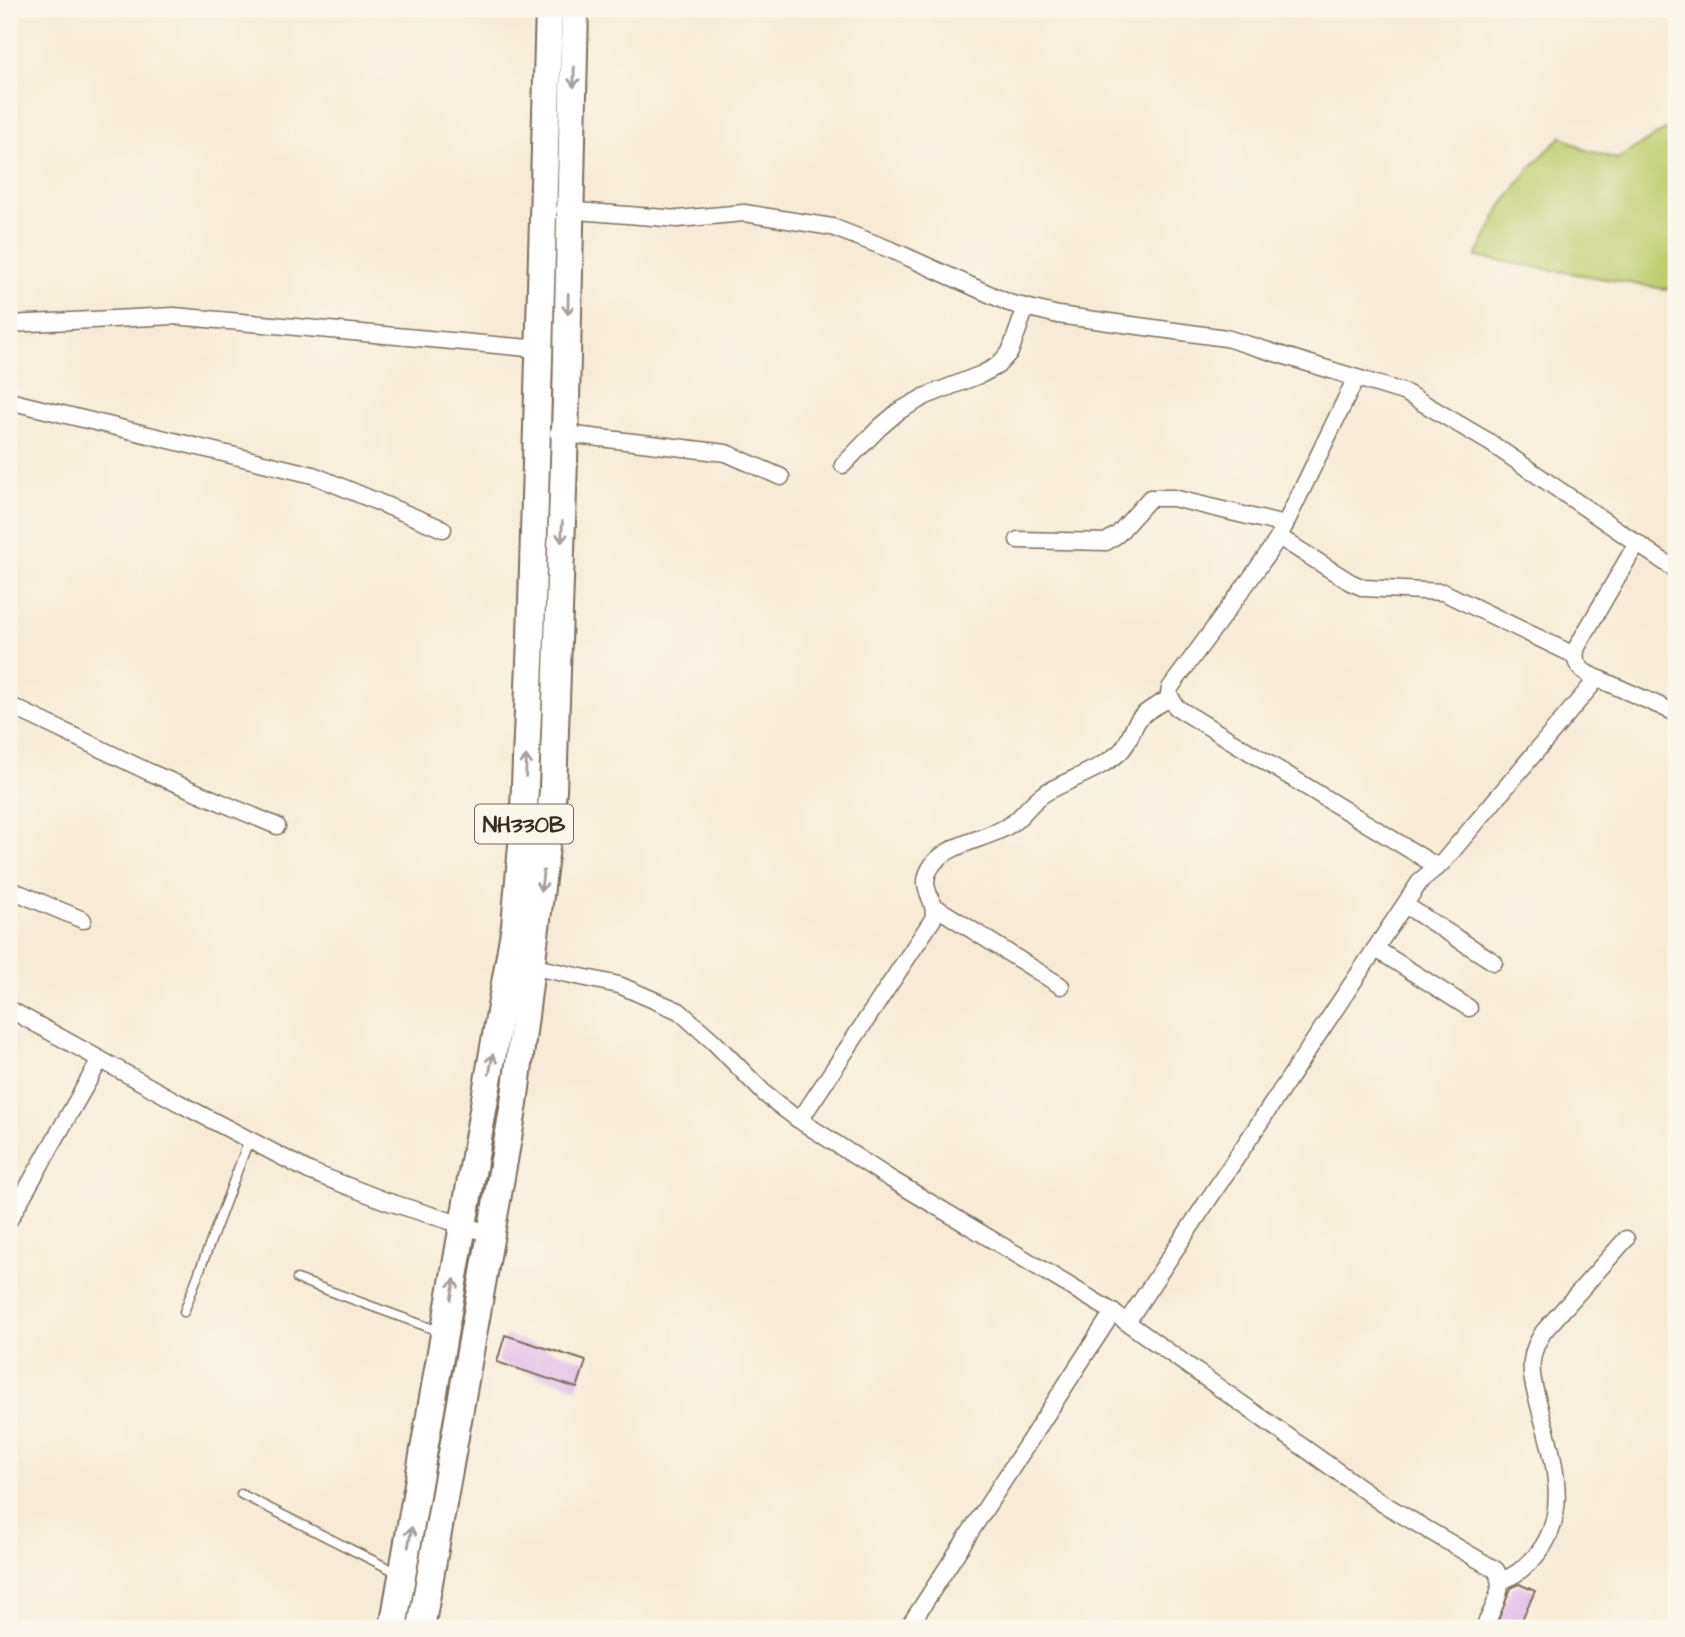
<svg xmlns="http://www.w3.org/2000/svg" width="1685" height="1637" viewBox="0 0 1685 1637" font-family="'Architects Daughter',sans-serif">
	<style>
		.green { fill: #becd6f; stroke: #7c7c46; stroke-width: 2 }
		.building { fill: #ddb2e6 }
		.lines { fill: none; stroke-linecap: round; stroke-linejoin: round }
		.service-casing { stroke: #7d6e5f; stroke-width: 11 }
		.minor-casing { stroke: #7d6e5f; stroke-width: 19 }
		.trunk-casing { stroke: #7d6e5f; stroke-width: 30 }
		.service { stroke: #fff; stroke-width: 8 }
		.minor { stroke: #fff; stroke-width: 16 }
		.trunk { stroke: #fff; stroke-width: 26 }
		.oneway { stroke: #a79f9a }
		.labels { text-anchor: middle; stroke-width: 6; stroke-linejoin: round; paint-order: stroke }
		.shield { fill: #fbf7ec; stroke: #75685c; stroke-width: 2 }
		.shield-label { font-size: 23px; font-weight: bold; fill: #3b2a1e }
	</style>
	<rect width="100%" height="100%" fill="#fbf7ec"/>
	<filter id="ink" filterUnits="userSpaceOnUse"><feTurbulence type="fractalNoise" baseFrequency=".0143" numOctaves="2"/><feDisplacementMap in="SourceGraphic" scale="14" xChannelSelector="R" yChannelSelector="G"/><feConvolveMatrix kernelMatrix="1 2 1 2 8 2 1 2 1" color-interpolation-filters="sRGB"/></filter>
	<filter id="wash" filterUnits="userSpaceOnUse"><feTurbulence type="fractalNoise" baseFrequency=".00686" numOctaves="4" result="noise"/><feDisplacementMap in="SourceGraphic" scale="28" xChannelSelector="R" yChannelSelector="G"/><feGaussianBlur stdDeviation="1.57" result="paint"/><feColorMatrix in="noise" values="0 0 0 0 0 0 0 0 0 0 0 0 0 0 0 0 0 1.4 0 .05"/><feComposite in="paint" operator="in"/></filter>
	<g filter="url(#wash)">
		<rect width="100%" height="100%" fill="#f7ebd7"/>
		<path class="green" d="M1676 123V291L1476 257 1501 207 1531 167 1562 136 1583 149 1617 159Z"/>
		<g id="blocks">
			<g class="building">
				<path d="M505 1335 586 1361 577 1388 497 1362Z"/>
				<path d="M1519 1584 1535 1591 1518 1628H1495L1511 1588Z"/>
			</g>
		</g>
	</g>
	<g filter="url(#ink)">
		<use href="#blocks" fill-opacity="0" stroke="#7d6e5f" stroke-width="2"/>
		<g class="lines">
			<g class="service-casing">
				<g id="service">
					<path d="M297 1279 439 1331"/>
					<path d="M184 1312 249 1140"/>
					<path d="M241 1494 398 1573"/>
				</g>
			</g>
			<g class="minor-casing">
				<g id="minor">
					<path d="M564 210 678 219 744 213 832 227 894 251 1009 303 1058 315 1226 338 1406 393 1489 442 1676 570"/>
					<path d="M9 324 174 316 540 349"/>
					<path d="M1356 378 1279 537 1253 575 1170 688 1169 694 1176 707 1438 867"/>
					<path d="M9 401 313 475 443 529"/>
					<path d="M558 433 726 453 781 477"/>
					<path d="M843 465 879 428 899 411 926 396 982 374 997 366 1010 352 1026 307"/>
					<path d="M1279 537 1350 582 1364 588 1443 592 1574 655"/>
					<path d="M1018 540 1106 542 1118 534 1150 498H1173L1285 525"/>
					<path d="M1637 543 1577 647C1573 660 1577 667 1588 674L1676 713"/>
					<path d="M9 705 149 772 277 826"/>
					<path d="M9 889 83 920"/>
					<path d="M1405 905 1494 962"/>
					<path d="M934 906 1061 986"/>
					<path d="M1376 949 1469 1008"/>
					<path d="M525 965 619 985 679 1011 714 1042 766 1095 796 1118 889 1178 1108 1309 1382 1503 1496 1570C1507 1588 1491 1611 1484 1628"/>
					<path d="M9 1009 179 1103 309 1171 386 1201 491 1234"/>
					<path d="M800 1120 933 919C938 897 915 889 933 864 950 842 992 839 1014 822 1025 813 1032 801 1045 793 1066 781 1103 768 1120 752 1130 743 1131 729 1139 719 1146 710 1160 704 1170 698"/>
					<path d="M9 1220 100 1060"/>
					<path d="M1127 1322 1421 880 1443 862 1597 679"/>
					<path d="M1500 1582C1508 1578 1517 1574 1523 1568 1574 1528 1556 1466 1541 1413 1537 1396 1530 1379 1532 1361 1533 1349 1538 1341 1544 1331L1626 1239"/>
					<path d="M908 1628 1113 1312"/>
				</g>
			</g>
			<g class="trunk-casing">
				<g id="trunk">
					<path d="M393 1628 515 926 523 834 531 638 549 9"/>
					<path d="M421 1628 514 1104 553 791 566 400 575 9"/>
				</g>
			</g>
			<use href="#service" class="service"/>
			<use href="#minor" class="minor"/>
			<use href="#trunk" class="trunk"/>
		</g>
		<defs><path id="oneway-shaft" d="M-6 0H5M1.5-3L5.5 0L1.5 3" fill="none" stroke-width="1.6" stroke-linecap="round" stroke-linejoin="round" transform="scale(1.75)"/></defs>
		<g class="oneway">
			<use href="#oneway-shaft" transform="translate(574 77) rotate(91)"/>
			<use href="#oneway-shaft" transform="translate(568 304) rotate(91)"/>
			<use href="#oneway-shaft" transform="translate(562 532) rotate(92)"/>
			<use href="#oneway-shaft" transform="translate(526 766) rotate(-88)"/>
			<use href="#oneway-shaft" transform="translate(542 881) rotate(97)"/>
			<use href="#oneway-shaft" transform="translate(491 1064) rotate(-80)"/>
			<use href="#oneway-shaft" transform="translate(453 1289) rotate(-80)"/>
			<use href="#oneway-shaft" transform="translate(410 1537) rotate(-80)"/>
		</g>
	</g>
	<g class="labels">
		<rect class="shield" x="475" y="804.5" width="98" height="39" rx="5"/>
		<g class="shield-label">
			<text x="524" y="832">NH330B</text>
		</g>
	</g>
	<rect width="1685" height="1637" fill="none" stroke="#fbf7ec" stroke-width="35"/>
</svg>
